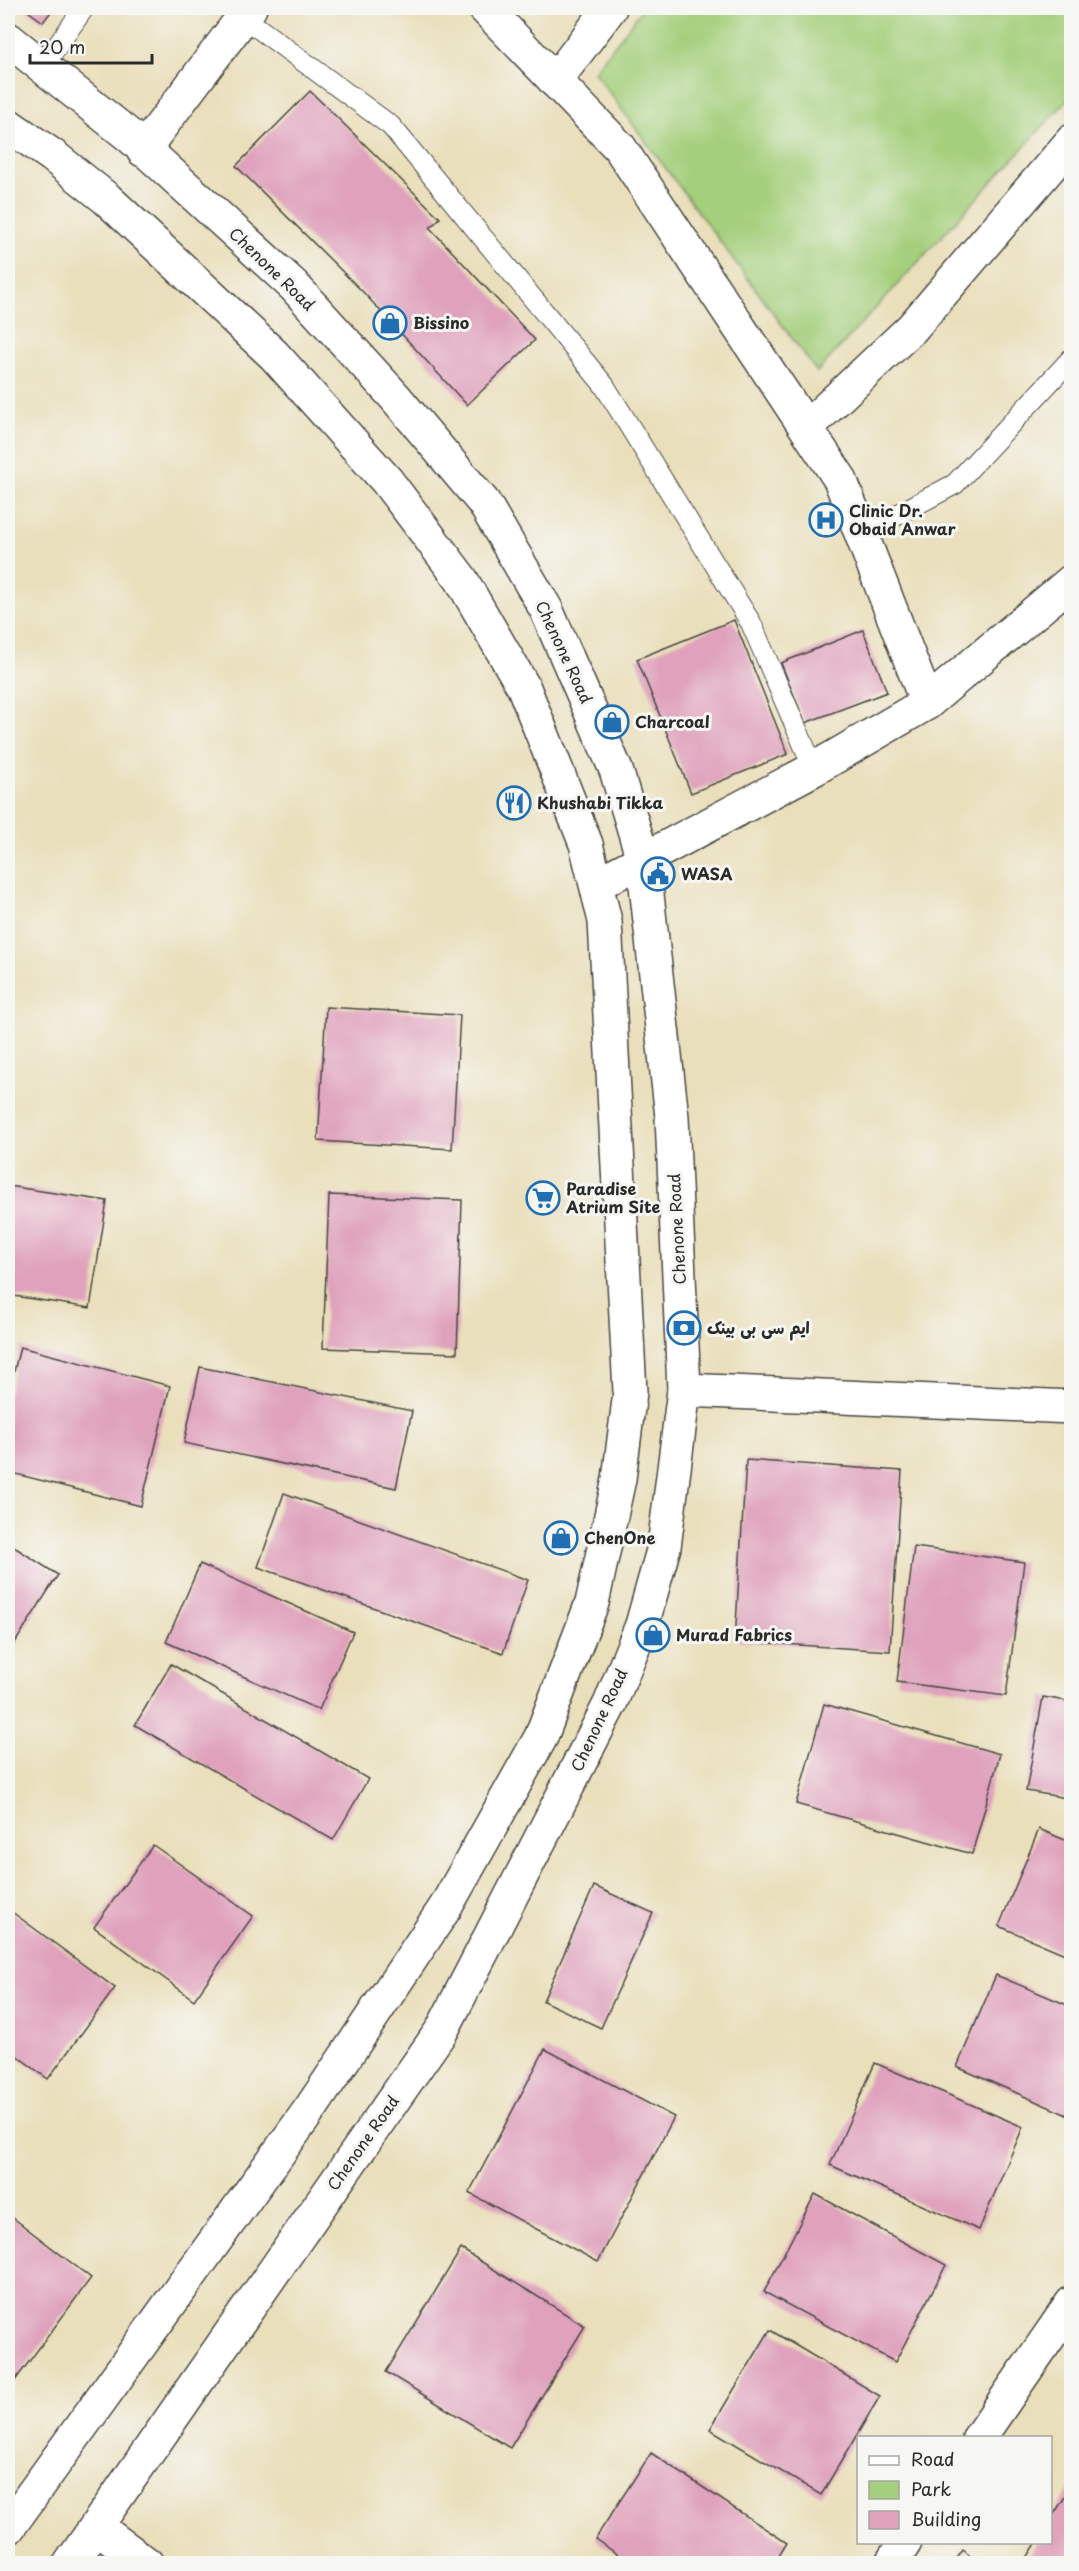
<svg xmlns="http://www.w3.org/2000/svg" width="1079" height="2571" viewBox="0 0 1079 2571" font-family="'Playpen Sans','Playpen Sans Arabic',sans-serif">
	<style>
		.green { fill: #a4cf7b; stroke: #687d53; stroke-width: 1.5 }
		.building { fill: #dfa1bc }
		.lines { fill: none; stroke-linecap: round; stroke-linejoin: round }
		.service-casing { stroke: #484641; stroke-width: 22 }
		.minor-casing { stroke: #484641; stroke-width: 36 }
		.tertiary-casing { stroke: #484641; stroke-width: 36 }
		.service { stroke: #fff; stroke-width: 20 }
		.minor { stroke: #fff; stroke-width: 33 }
		.tertiary { stroke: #fff; stroke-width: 33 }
		.labels { text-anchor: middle; stroke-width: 6; stroke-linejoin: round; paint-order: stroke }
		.street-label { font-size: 16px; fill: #2b2b2b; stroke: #f6f6f2 }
		.poi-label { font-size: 16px; font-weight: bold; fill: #2b2b2b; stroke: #f6f6f2; text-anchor: start }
	</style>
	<rect width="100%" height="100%" fill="#f6f6f2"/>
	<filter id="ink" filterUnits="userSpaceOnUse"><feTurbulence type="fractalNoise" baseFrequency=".0167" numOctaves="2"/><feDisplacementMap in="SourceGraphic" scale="12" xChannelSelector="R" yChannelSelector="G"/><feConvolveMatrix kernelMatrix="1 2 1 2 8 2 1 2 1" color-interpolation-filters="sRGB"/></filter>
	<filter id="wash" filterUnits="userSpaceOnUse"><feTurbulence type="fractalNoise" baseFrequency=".008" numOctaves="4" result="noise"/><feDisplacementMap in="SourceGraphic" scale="24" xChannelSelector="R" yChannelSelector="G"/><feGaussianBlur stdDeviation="1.35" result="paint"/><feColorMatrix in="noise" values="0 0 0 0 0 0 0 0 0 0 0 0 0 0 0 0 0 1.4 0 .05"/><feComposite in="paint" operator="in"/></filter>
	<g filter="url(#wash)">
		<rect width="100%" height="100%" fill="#eadfbb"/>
		<path class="green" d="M643 8H1071V96L817 372 594 72Z"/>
		<g id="blocks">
			<g class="building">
				<path d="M24 8H54L43 22Z"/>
				<path d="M310 91 440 218 430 228 535 340 467 405 363 292 236 166Z"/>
				<path d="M734 620 788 754 691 793 637 659Z"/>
				<path d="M863 630 887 692 805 723 781 663Z"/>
				<path d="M326 1007 460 1015 452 1149 318 1141Z"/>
				<path d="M8 1186 107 1201 90 1308 8 1295Z"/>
				<path d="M329 1195 462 1200 457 1353 323 1348Z"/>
				<path d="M20 1347 170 1386 141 1506 8 1472V1396Z"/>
				<path d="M200 1367 412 1411 396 1488 184 1443Z"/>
				<path d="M746 1460 902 1471 890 1651 735 1641Z"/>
				<path d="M284 1493 528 1580 503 1653 258 1567Z"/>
				<path d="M8 1543 58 1575 13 1646 8 1642Z"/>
				<path d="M914 1547 1024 1562 1006 1696 897 1682Z"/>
				<path d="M200 1564 353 1632 319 1710 166 1642Z"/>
				<path d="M171 1664 368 1779 333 1840 135 1725Z"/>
				<path d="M1043 1697 1072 1702V1799L1026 1791Z"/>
				<path d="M824 1704 1000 1754 972 1854 796 1804Z"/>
				<path d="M1039 1829 1072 1843V1957L999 1926Z"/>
				<path d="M153 1845 253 1916 194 2000 94 1927Z"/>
				<path d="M594 1886 653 1913 601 2028 543 2001Z"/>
				<path d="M8 1909 115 1988 48 2079 8 2049Z"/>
				<path d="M996 1975 1072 2007V2105L1067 2115 957 2067Z"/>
				<path d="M545 2049 674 2117 598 2262 469 2193Z"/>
				<path d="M875 2063 1023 2127 979 2230 830 2165Z"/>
				<path d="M815 2194 946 2265 895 2362 764 2292Z"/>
				<path d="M8 2214 91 2278 8 2390Z"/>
				<path d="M461 2249 585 2326 510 2448 386 2372Z"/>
				<path d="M770 2330 880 2396 821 2495 710 2429Z"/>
				<path d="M651 2453 787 2543 774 2564H632L595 2539Z"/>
				<path d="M1072 2486V2564H1023L1037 2542H1050V2520Z"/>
				<path d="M963 2550 980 2564H953Z"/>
			</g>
		</g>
	</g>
	<g filter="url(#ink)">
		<use href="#blocks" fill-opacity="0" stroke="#484641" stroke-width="1.5"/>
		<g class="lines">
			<g class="service-casing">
				<g id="service">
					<path d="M243 17 391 126 604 385 751 623 814 769"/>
					<path d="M43 66 84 8"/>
					<path d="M861 534 955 484 1072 358"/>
				</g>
			</g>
			<g class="minor-casing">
				<g id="minor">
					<path d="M485 8 620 148 840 479 927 703 814 769 597 884"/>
					<path d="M555 81 610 8"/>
					<path d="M143 150 250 8"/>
					<path d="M807 427 912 328 1072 141"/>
					<path d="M927 703 1072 581"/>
					<path d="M684 1390 1072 1407"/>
					<path d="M979 2438 1072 2303"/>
					<path d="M97 2527 147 2564"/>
					<path d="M891 2564 905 2542"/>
				</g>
			</g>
			<g class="tertiary-casing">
				<g id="tertiary">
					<path d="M8 39 131 137 293 285 395 397 484 503 546 609 616 770 643 859 672 1117 684 1390 664 1547 642 1625 610 1704 442 2030 70 2564"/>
					<path d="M8 125 53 156 107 199 274 355 387 481 461 579 524 688 586 844 605 921 630 1392 619 1479 592 1603 541 1737 445 1908 311 2108 8 2528"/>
				</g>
			</g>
			<use href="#service" class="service"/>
			<use href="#minor" class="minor"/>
			<use href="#tertiary" class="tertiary"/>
		</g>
	</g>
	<defs>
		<g id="shop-ring" transform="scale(1.725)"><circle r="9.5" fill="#f6f6f2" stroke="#1f6fb2" stroke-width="1.5"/><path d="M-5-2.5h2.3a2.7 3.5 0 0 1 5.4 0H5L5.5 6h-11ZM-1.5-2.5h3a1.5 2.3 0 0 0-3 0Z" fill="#1f6fb2"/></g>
		<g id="hospital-ring" transform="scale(1.725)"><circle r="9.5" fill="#f6f6f2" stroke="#1f6fb2" stroke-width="1.5"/><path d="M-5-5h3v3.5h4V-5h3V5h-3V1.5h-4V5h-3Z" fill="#1f6fb2"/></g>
		<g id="restaurant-ring" transform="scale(1.725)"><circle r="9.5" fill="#f6f6f2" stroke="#1f6fb2" stroke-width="1.5"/><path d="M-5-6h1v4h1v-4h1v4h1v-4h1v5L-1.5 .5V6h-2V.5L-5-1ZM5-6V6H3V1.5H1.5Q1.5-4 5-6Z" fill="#1f6fb2"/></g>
		<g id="civic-ring" transform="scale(1.725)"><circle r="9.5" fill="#f6f6f2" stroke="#1f6fb2" stroke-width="1.5"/><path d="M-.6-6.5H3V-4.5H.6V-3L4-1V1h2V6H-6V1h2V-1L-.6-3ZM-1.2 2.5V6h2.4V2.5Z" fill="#1f6fb2"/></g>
		<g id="supermarket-ring" transform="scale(1.725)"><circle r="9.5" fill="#f6f6f2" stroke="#1f6fb2" stroke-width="1.5"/><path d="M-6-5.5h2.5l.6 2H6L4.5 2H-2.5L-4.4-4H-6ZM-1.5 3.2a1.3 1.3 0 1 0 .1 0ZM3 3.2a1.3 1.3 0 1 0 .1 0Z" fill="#1f6fb2"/></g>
		<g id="bank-ring" transform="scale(1.725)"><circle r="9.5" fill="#f6f6f2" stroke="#1f6fb2" stroke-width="1.5"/><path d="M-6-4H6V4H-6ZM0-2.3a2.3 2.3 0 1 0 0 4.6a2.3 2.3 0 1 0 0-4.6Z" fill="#1f6fb2"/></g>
	</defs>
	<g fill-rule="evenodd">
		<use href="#shop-ring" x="390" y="323"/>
		<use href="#hospital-ring" x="826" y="520"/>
		<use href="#shop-ring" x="612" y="722"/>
		<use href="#restaurant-ring" x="514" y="803"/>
		<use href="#civic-ring" x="658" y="874"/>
		<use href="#supermarket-ring" x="543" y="1198"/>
		<use href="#bank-ring" x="684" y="1328"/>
		<use href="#shop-ring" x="561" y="1538"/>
		<use href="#shop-ring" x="653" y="1635"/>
	</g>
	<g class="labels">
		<g class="street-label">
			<text transform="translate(272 269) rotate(44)" y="6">Chenone Road</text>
			<text transform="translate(564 652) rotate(65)" y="6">Chenone Road</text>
			<text transform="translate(677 1229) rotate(-93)" y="6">Chenone Road</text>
			<text transform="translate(599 1720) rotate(-65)" y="6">Chenone Road</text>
			<text transform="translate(363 2143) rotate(-55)" y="6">Chenone Road</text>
		</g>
		<g class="poi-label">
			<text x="413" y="329">Bissino</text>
			<text x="849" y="517">Clinic Dr.<tspan x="849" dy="18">Obaid Anwar</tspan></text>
			<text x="635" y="728">Charcoal</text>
			<text x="537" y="809">Khushabi Tikka</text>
			<text x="681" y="880">WASA</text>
			<text x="566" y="1195">Paradise<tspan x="566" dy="18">Atrium Site</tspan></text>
			<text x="707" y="1334">ایم سی بی بینک</text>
			<text x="584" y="1544">ChenOne</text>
			<text x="676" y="1641">Murad Fabrics</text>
		</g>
	</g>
	<rect width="1079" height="2571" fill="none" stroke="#f6f6f2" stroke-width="30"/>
	<rect x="857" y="2436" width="195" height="108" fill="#f6f6f2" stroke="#a5a5a2" stroke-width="1.5"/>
	<rect x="869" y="2456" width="30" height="9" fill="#ffffff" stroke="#a5a5a2" stroke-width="1.5"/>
	<text x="911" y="2466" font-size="18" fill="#2b2b2b">Road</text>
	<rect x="869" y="2481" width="30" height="18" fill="#a4cf7b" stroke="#a5a5a2" stroke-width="1.5"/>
	<text x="911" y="2496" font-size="18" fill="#2b2b2b">Park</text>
	<rect x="869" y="2511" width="30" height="18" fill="#dfa1bc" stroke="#a5a5a2" stroke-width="1.5"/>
	<text x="911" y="2526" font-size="18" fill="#2b2b2b">Building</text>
	<path d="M30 54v9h122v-9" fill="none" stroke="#2b2b2b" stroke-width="3"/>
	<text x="39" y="54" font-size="18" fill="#2b2b2b" stroke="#f6f6f2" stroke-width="4.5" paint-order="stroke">20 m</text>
</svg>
